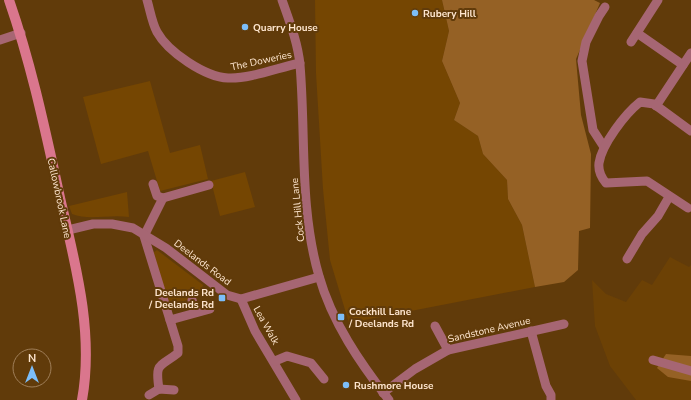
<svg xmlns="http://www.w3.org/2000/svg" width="691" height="400" viewBox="0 0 691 400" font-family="'Nunito Sans',sans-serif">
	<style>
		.built { fill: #6c4105 }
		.green { fill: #754602 }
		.forest { fill: #956125 }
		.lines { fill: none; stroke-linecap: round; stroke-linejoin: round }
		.street { stroke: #a66673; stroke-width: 9 }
		.secondary { stroke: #da768d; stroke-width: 10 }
		.poi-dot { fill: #7cbef9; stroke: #613b0a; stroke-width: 1.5 }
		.labels { text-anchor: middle; stroke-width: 4; stroke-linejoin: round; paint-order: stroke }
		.poi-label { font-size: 10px; font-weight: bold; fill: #fee6cf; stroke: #613b0a; text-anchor: start }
		.street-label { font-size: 10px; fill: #fee6cf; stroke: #613b0a }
	</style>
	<rect width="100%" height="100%" fill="#613b0a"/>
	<path class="built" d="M670 257 689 267 691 265V400H636L610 366 595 326 592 280 606 294 626 302 642 280 652 285Z"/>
	<g class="green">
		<path d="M315 0H442L449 31 442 61 460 103 454 120 478 136 483 154 507 180 508 199 522 225 535 287 349 323 330 260 323 189 316 73Z"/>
		<path d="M150 81 170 153 200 145 208 179 160 191 148 151 101 164 83 97Z"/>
		<path d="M245 172 255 207 220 216 211 181Z"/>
		<path d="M127 192 129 217C109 214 89 221 72 214L69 206Z"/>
		<path d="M157 250 203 285 199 297 169 305 153 253Z"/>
	</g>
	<g class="forest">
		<path d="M442 0H594L600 3 576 59 581 115 591 154 590 228 579 231 578 270 564 282 535 287 522 225 508 199 507 180 483 154 478 136 454 120 460 103 442 61 449 31Z"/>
		<path d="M666 354 691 356V381L668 377 657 368Z"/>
	</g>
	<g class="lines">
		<g class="street">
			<path d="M147 0C150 10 152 23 157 32 168 52 205 77 228 78 250 79 277 68 300 63"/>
			<path d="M282 0C289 20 298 43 300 65 306 135 299 208 319 276 332 322 360 363 389 400"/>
			<path d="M637 33 683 65"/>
			<path d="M0 40 21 33"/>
			<path d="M631 42 658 0"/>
			<path d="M656 106 691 53"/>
			<path d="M604 147 593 130 582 61 586 42 599 16 605 7"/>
			<path d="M153 184 157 196 163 198 144 236 178 346V353C159 368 155 362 159 389"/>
			<path d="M163 198 209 185"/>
			<path d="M688 208 647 181 606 183C601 177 598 171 599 163 602 144 625 114 640 102L654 104 691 131"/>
			<path d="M68 230 93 224H112L133 228 166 248 227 295 241 299 319 277"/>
			<path d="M627 259 642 234 658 216 669 197"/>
			<path d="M241 299 255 331 296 400"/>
			<path d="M192 300 196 312"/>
			<path d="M170 320 210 309"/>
			<path d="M435 326 448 350"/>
			<path d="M531 331 546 386 551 395V400"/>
			<path d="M653 360 691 371"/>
			<path d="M275 361 287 356 311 363 324 379"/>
			<path d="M383 393 415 369 448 350 564 324"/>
			<path d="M149 395 159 389 174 390"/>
		</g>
		<path class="secondary" d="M9 0C32 66 46 134 61 202 76 266 94 334 82 400"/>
	</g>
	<g class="poi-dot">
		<circle cx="415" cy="13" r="4"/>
		<circle cx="245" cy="27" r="4"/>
		<rect x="218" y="294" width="8" height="8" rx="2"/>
		<rect x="337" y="313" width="8" height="8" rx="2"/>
		<circle cx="346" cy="385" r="4"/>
	</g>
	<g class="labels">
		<g class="poi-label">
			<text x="423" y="17">Rubery Hill</text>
			<text x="253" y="31">Quarry House</text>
			<text x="214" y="296" text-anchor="end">Deelands Rd<tspan x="214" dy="12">/ Deelands Rd</tspan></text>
			<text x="349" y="315">Cockhill Lane<tspan x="349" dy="12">/ Deelands Rd</tspan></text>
			<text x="354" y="389">Rushmore House</text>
		</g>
		<g class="street-label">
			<text transform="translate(261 60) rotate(-12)" y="4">The Doweries</text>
			<text transform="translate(60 198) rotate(78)" y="4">Callowbrook Lane</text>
			<text transform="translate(297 210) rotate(-96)" y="4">Cock Hill Lane</text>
			<text transform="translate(203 262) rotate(37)" y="4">Deelands Road</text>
			<text transform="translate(267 325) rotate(61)" y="4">Lea Walk</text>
			<text transform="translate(489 329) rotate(-13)" y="4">Sandstone Avenue</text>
		</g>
	</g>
	<g transform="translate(32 368)"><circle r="19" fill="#613b0a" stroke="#a07f59"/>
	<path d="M0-3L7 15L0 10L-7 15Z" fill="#7cbef9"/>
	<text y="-6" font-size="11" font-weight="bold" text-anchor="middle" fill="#fee6cf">N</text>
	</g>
</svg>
